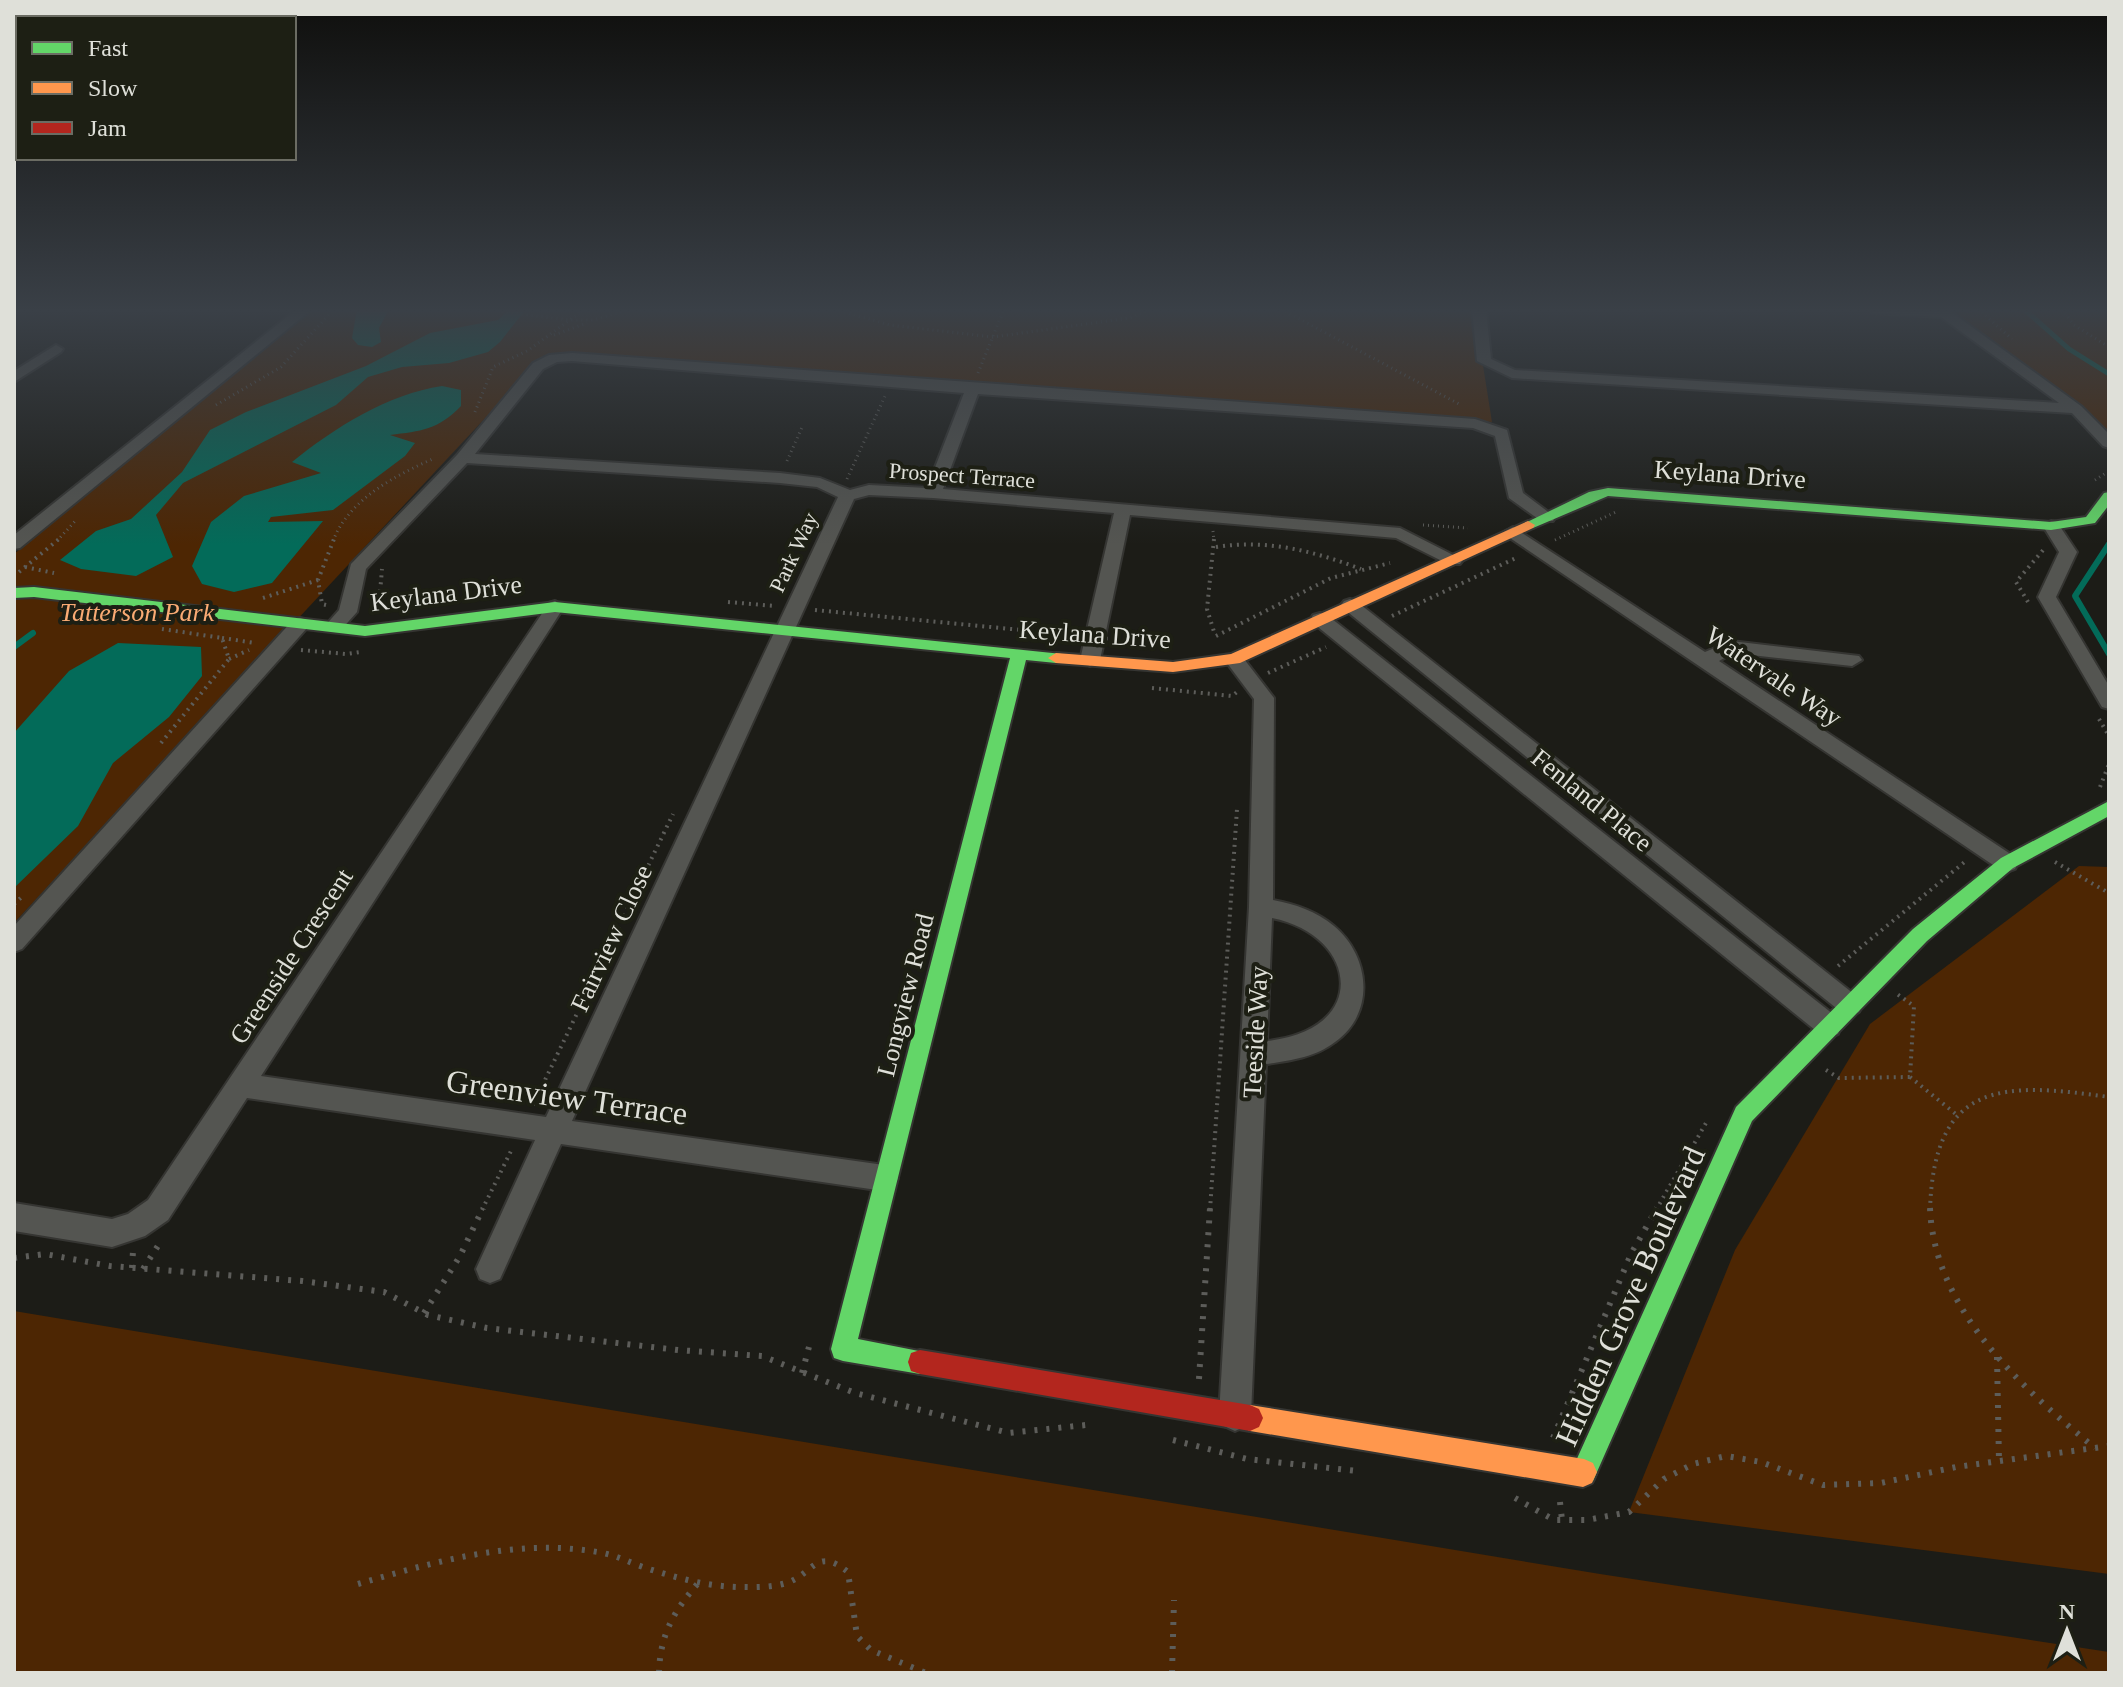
<svg xmlns="http://www.w3.org/2000/svg" width="2123" height="1687" viewBox="0 0 2123 1687" font-family="Georgia,serif">
	<style>
		.green { fill: #4d2603 }
		.water { fill: #036b59 }
		.lines { fill: none; stroke-linecap: round; stroke-linejoin: round }
		.stream-far1 { stroke: #036b59; stroke-width: 5 }
		.stream { stroke: #036b59; stroke-width: 6 }
		.street-casing { stroke: #353532; stroke-width: 4 }
		.fast-casing { stroke: #353532; stroke-width: 4 }
		.slow-casing { stroke: #353532; stroke-width: 4 }
		.jam-casing { stroke: #353532; stroke-width: 4 }
		.path-far2 { stroke: #5d5d5a; stroke-width: 3; stroke-dasharray: 1 4; stroke-linecap: butt }
		.path-far1 { stroke: #5d5d5a; stroke-width: 4; stroke-dasharray: 2 5; stroke-linecap: butt }
		.path { stroke: #5d5d5a; stroke-width: 6; stroke-dasharray: 3 9; stroke-linecap: butt }
		.street { fill: #545551; fill-rule: evenodd }
		.fast { fill: #63d668; fill-rule: evenodd }
		.slow { fill: #ff974d; fill-rule: evenodd }
		.jam { fill: #b3261e; fill-rule: evenodd }
		.path-bridge { stroke: #5d5d5a; stroke-width: 4; stroke-dasharray: 2 5; stroke-linecap: butt }
		.labels { text-anchor: middle; stroke-width: 8; stroke-linejoin: round; paint-order: stroke }
		.far-street-label { font-size: 22px; fill: #dfe0d9; stroke: #1d1f14 }
		.street-label { font-size: 26px; fill: #dfe0d9; stroke: #1d1f14 }
		.park-label { font-size: 26px; font-style: italic; fill: #faab74; stroke: #1d1f14 }
		.near-street-label { font-size: 32px; fill: #dfe0d9; stroke: #1d1f14 }
	</style>
	<rect width="100%" height="100%" fill="#1c1c17"/>
	<g class="green">
		<path d="M314 309H1474L1492 422 544 355 14 923V554Z"/>
		<path d="M1947 309H2109V436L2094 419Z"/>
		<path d="M2079 866 2109 867V1574L1629 1512 1735 1250 1870 1024Z"/>
		<path d="M14 1311 1600 1574 2109 1652V1673H14Z"/>
	</g>
	<g class="water">
		<path d="M357 309H389L379 328 381 342 372 347 358 345 352 338Z"/>
		<path d="M509 309H526L500 342 488 352 449 363 402 367 368 377 336 405 183 483 156 515 173 557 136 576 81 569 60 560 96 531 131 519 182 472 210 430 246 412 366 366 430 333 498 320Z"/>
		<path d="M442 386 461 390V406C438 430 421 431 390 435L415 443 405 456 333 510 271 517 268 522 323 521 272 583 234 592 202 584 192 566 211 522 244 496 321 473 292 462C334 428 388 394 442 386Z"/>
		<path d="M118 643 201 647 202 676 169 717 113 763 78 826 14 888V733L69 671Z"/>
	</g>
	<g class="lines">
		<path class="stream-far1" d="M2024 309 2069 349 2109 374"/>
		<g class="stream">
			<path d="M2109 544 2075 596 2109 654"/>
			<path d="M14 647 33 633"/>
		</g>
		<g class="street-casing">
			<g id="street">
				<path d="M297 309H312L20 548 14 549V535Z"/>
				<path d="M1472 309H1486L1491 359 1515 370 2059 403 1941 317 1873 313 1866 309H1947L2081 406 2109 434V448L2103 446 2072 413 1512 378 1477 361Z"/>
				<path d="M56 345 63 349 61 352 14 382V371Z"/>
				<path d="M572 353 1475 419 1507 430 1523 493 1555 517 1553 521H1541L1509 498 1495 436 1473 428 978 394 943 489 1400 528 1463 560 1460 564H1448L1396 538 1130 515 1100 660 1090 666 1080 660 1114 513 933 498 869 495 854 499 572 1121 884 1165 894 1169 898 1178 894 1187 884 1191 561 1144 500 1279 490 1283 480 1279 476 1269 535 1140 247 1098 168 1220 145 1236 112 1247 14 1231V1203L112 1219 128 1214 148 1200 549 603 555 601 564 607 261 1076 546 1117 838 497 817 487 780 483 467 463 366 569 357 612 340 631H326L324 627 339 610 351 564 457 455 533 363 549 355ZM572 361 964 393 927 488 869 485 850 490 820 478 780 473 475 454 543 369 557 362Z"/>
				<path d="M2051 521 2057 522 2077 552 2056 597 2109 686V709L2102 707 2038 597 2059 552 2043 526Z"/>
				<path d="M1513 527 1705 652 1731 641 1859 656 1862 660 1852 666 1733 653 1719 661 2015 857 2018 863 2015 869 2007 872 1999 869 1507 536 1504 532Z"/>
				<path d="M1350 599 1356 601 1859 998 1862 1005 1859 1012 1850 1016 1841 1012 1344 609 1341 605 1344 601Z"/>
				<path d="M1320 613 1327 615 1838 1018 1841 1026 1838 1034 1829 1037 1820 1034 1313 623 1311 619 1313 615Z"/>
				<path d="M300 618 307 620 309 624 307 628 22 949 14 952V926L293 620Z"/>
				<path d="M1234 653 1241 655 1274 698 1273 900C1295 904 1316 911 1334 926 1370 956 1376 1013 1335 1042 1316 1057 1289 1061 1266 1064L1251 1415 1246 1426 1235 1431 1224 1426 1219 1415 1249 907 1254 699 1224 659ZM1272 918C1358 935 1371 1030 1267 1041Z"/>
			</g>
		</g>
		<g class="fast-casing">
			<g id="fast">
				<path d="M1608 488 2051 522 2086 517 2104 493 2109 492V505L2095 523 2051 530 1608 496 1533 528H1523L1521 525 1589 492Z"/>
				<path d="M34 587 365 626 555 602 1062 654 1064 658 1056 663 1026 660 858 1339 929 1353 932 1362 929 1371 920 1374 843 1361 834 1358 831 1349 1010 658 555 612 365 636 34 597 14 598V588Z"/>
				<path d="M2109 801V816L2013 868 1927 941 1752 1121 1593 1481 1584 1485 1575 1481 1571 1472 1575 1463 1736 1107 1913 929 2001 858Z"/>
			</g>
		</g>
		<g class="slow-casing">
			<g id="slow">
				<path d="M1528 521 1535 525 1533 528 1240 663 1173 672 1056 663 1048 658 1056 653 1173 662 1231 654Z"/>
				<path d="M1250 1405 1584 1459 1593 1463 1597 1472 1592 1483 1583 1487 1250 1431 1241 1427 1237 1418 1241 1409Z"/>
			</g>
		</g>
		<g class="jam-casing">
			<path id="jam" d="M920 1350 1250 1405 1259 1409 1263 1418 1259 1427 1250 1431 920 1374 911 1371 908 1362 911 1353Z"/>
		</g>
		<g class="path-far2">
			<path d="M482 309 569 320H593L632 309"/>
			<path d="M835 309 890 325 993 337 1129 318 1153 309"/>
			<path d="M1281 309 1459 404"/>
			<path d="M1978 309 2012 339"/>
			<path d="M2062 309 2074 325 2109 347"/>
			<path d="M554 335 587 323"/>
			<path d="M978 373 1004 309"/>
			<path d="M216 405 281 367 334 309"/>
			<path d="M475 412 493 367 527 351 585 309"/>
			<path d="M787 461 803 425"/>
			<path d="M847 479 885 396"/>
			<path d="M2095 480 2109 471"/>
			<path d="M1423 525 1468 528"/>
			<path d="M1213 531 1214 541"/>
			<path d="M1555 540 1616 512"/>
			<path d="M57 541 77 519"/>
			<path d="M333 541C349 499 396 475 435 458"/>
		</g>
		<g class="path-far1">
			<path d="M1214 539 1207 609 1215 635"/>
			<path d="M1216 547C1268 539 1313 551 1361 569"/>
			<path d="M25 567 54 573"/>
			<path d="M19 572 59 539"/>
			<path d="M263 598 318 580"/>
			<path d="M728 602 775 606"/>
			<path d="M2028 602 2016 582 2044 549"/>
			<path d="M326 605 322 604 318 580 334 539"/>
			<path d="M815 610 1073 635"/>
			<path d="M375 611 379 605 382 569"/>
			<path d="M1392 616 1518 557"/>
			<path d="M1216 636 1331 578 1390 563"/>
			<path d="M222 638 255 643"/>
			<path d="M301 650 346 654 360 652"/>
			<path d="M229 659 249 650"/>
			<path d="M1268 673 1326 647"/>
			<path d="M1152 688 1232 696 1237 692"/>
			<path d="M2099 719 2109 736"/>
			<path d="M161 743 229 659 222 638 162 629"/>
			<path d="M2100 787 2109 764"/>
			<path d="M2055 862 2109 893"/>
			<path d="M14 904 24 895"/>
			<path d="M1838 966 1967 860"/>
			<path d="M1826 1070 1839 1078 1910 1077 1914 1006 1897 994"/>
			<path d="M1910 1077 1957 1115"/>
			<path d="M533 1105 673 814"/>
			<path d="M482 1210 512 1149"/>
			<path d="M1210 1210 1237 809"/>
			<path d="M1656 1210 1706 1123"/>
			<path d="M1930 1210C1934 1080 2003 1082 2109 1097"/>
		</g>
		<g class="path">
			<path d="M1930 1208C1934 1310 2022 1388 2095 1448"/>
			<path d="M14 1258 45 1254 110 1266 302 1281 384 1292 428 1315 487 1328 678 1350 762 1356 855 1393 1009 1433 1086 1425"/>
			<path d="M132 1268 133 1251"/>
			<path d="M143 1269 161 1241"/>
			<path d="M424 1313 460 1256 483 1208"/>
			<path d="M1997 1357 1999 1461"/>
			<path d="M802 1373 810 1343"/>
			<path d="M1199 1379 1210 1208"/>
			<path d="M1553 1438 1631 1254 1657 1208"/>
			<path d="M1173 1440 1247 1459 1357 1471"/>
			<path d="M1515 1498 1554 1520H1587L1629 1512 1664 1479 1693 1464 1726 1456 1761 1462 1823 1485 1881 1483 1956 1467 2109 1446"/>
			<path d="M1560 1502 1562 1520"/>
			<path d="M358 1584C437 1561 520 1537 603 1553 617 1556 629 1562 643 1567 673 1577 705 1586 737 1587 753 1587 770 1588 786 1583 814 1574 816 1546 848 1572L857 1636 871 1650 926 1673"/>
			<path d="M659 1673C660 1634 674 1611 699 1582"/>
			<path d="M1172 1673 1174 1600"/>
		</g>
		<use href="#street" class="street"/>
		<use href="#fast" class="fast"/>
		<use href="#slow" class="slow"/>
		<use href="#jam" class="jam"/>
		<path class="path-bridge" d="M1078 636 1111 639"/>
	</g>
	<linearGradient id="sky" x2="0" y2="1"><stop stop-color="#0f0f0d"/><stop offset="0.57" stop-color="#3a4047"/><stop offset="1" stop-color="#3a4047" stop-opacity="0"/></linearGradient>
	<rect width="2123" height="545" fill="url(#sky)"/>
	<g class="labels">
		<g class="far-street-label">
			<text transform="translate(962 475) rotate(4)" y="8">Prospect Terrace</text>
			<text transform="translate(793 552) rotate(-65)" y="8">Park Way</text>
		</g>
		<g class="street-label">
			<text transform="translate(1730 474) rotate(4)" y="9">Keylana Drive</text>
			<text transform="translate(446 593) rotate(-7)" y="9">Keylana Drive</text>
			<text transform="translate(1095 634) rotate(4)" y="9">Keylana Drive</text>
			<text transform="translate(1774 676) rotate(34)" y="9">Watervale Way</text>
			<text transform="translate(1592 800) rotate(39)" y="9">Fenland Place</text>
			<text transform="translate(611 938) rotate(-65)" y="9">Fairview Close</text>
			<text transform="translate(291 956) rotate(-57)" y="9">Greenside Crescent</text>
			<text transform="translate(905 995) rotate(-76)" y="9">Longview Road</text>
			<text transform="translate(1255 1032) rotate(-87)" y="9">Teeside Way</text>
		</g>
		<g class="park-label">
			<text x="137" y="621">Tatterson Park</text>
		</g>
		<g class="near-street-label">
			<text transform="translate(567 1097) rotate(8)" y="11">Greenview Terrace</text>
			<text transform="translate(1630 1296) rotate(-66)" y="11">Hidden Grove Boulevard</text>
		</g>
	</g>
	<rect width="2123" height="1687" fill="none" stroke="#dfe0d9" stroke-width="32"/>
	<rect x="16" y="16" width="280" height="144" fill="#1d1f14" stroke="#6b6c63" stroke-width="2"/>
	<rect x="32" y="42" width="40" height="12" fill="#63d668" stroke="#6b6c63" stroke-width="2"/>
	<text x="88" y="56" font-size="24" fill="#dfe0d9">Fast</text>
	<rect x="32" y="82" width="40" height="12" fill="#ff974d" stroke="#6b6c63" stroke-width="2"/>
	<text x="88" y="96" font-size="24" fill="#dfe0d9">Slow</text>
	<rect x="32" y="122" width="40" height="12" fill="#b3261e" stroke="#6b6c63" stroke-width="2"/>
	<text x="88" y="136" font-size="24" fill="#dfe0d9">Jam</text>
	<g transform="translate(2067 1631)" stroke="#1d1f14" stroke-width="6" paint-order="stroke">
	<path d="M0-6L14 30L0 20L-14 30Z" fill="#dfe0d9"/>
	<text y="-12" font-size="22" font-weight="bold" text-anchor="middle" fill="#dfe0d9">N</text>
	</g>
</svg>
